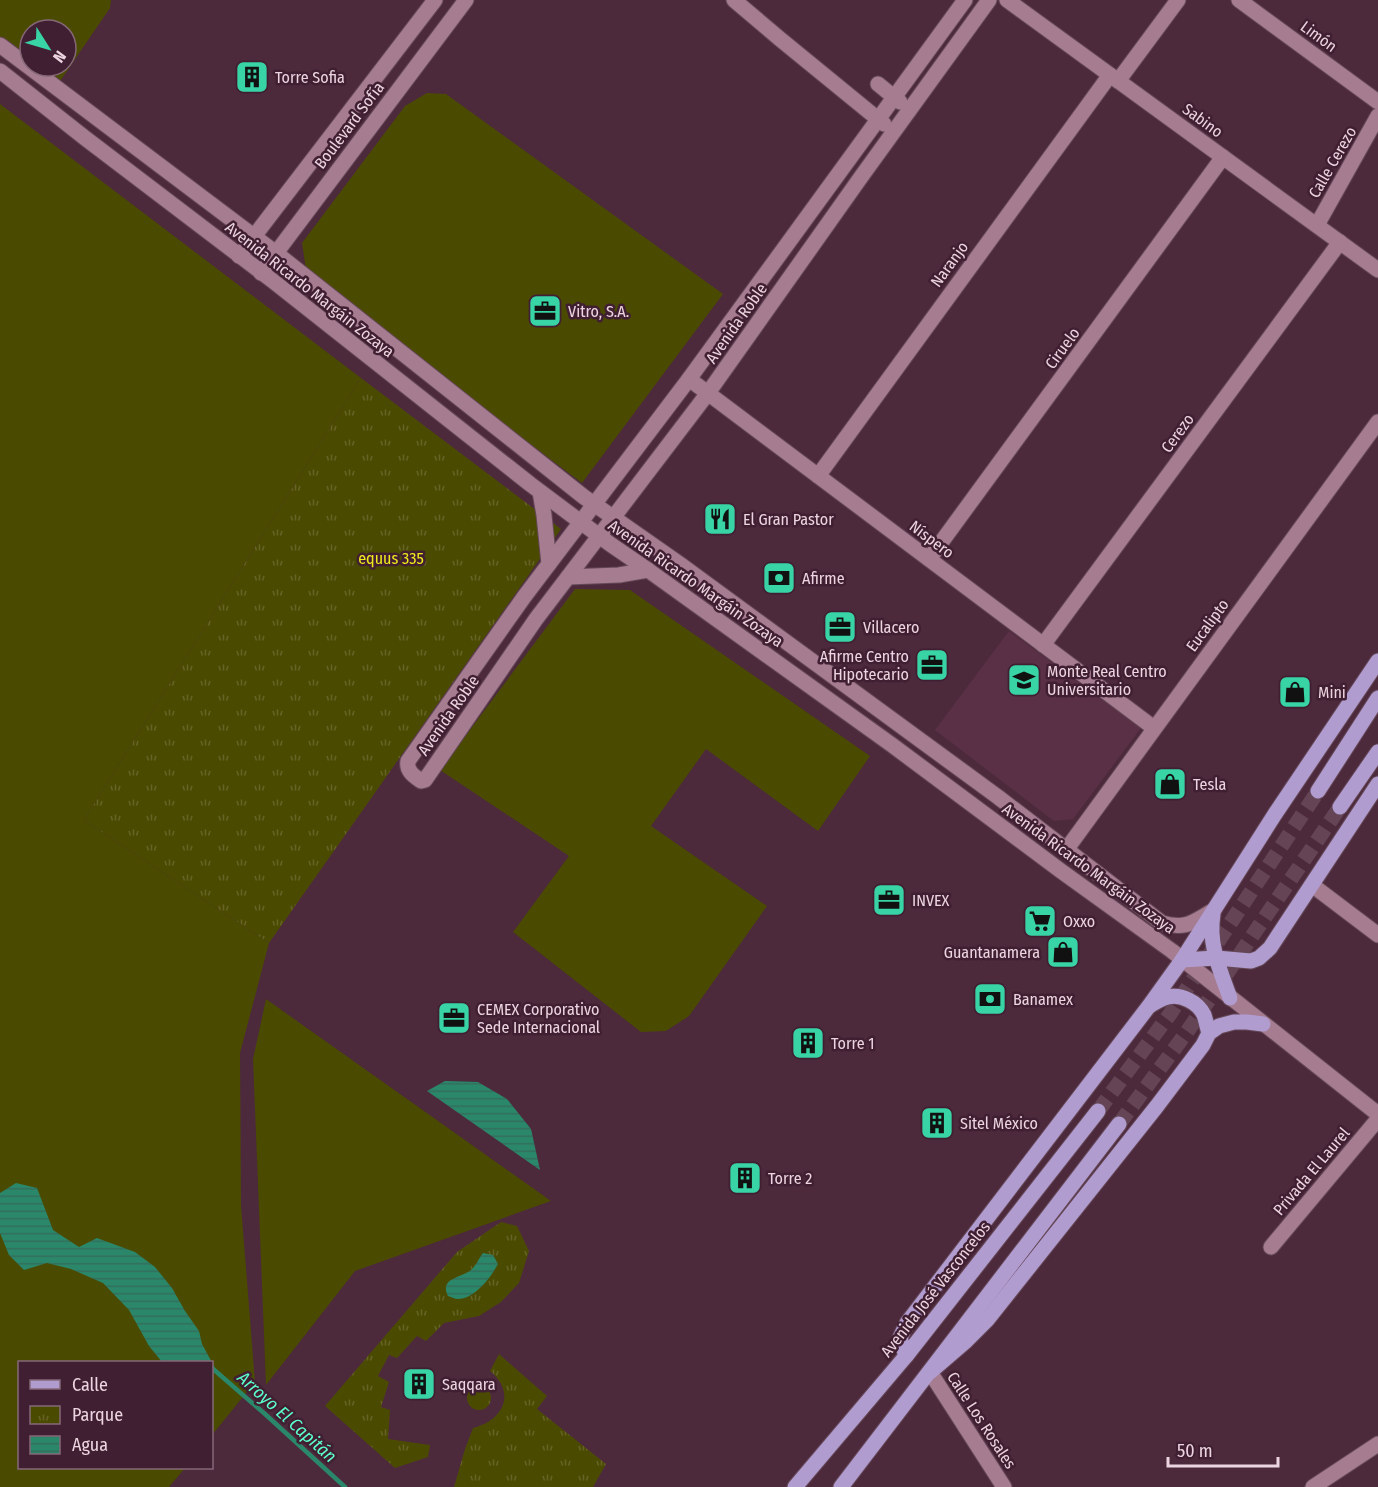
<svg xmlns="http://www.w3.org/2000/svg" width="1378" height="1487" viewBox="0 0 1378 1487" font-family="'Fira Sans Condensed',sans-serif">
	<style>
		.built { fill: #5a3046 }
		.grass { fill: #4b4a01 }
		.park { fill: url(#park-tufts) }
		.water { fill: url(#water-rules) }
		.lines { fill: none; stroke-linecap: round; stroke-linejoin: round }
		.stream { stroke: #2a876a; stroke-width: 4.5 }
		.major-tunnel { stroke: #644455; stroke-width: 15; stroke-dasharray: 15 8; stroke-linecap: butt }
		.minor-casing { stroke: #654858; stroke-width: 17 }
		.major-casing { stroke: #654858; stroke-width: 17 }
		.minor { stroke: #a67c90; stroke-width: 15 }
		.major { stroke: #b19cd0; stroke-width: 15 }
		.labels { text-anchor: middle; stroke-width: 5; stroke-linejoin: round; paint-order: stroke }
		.street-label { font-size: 16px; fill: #ecd5e0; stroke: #411f32 }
		.poi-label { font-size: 16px; fill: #ecd5e0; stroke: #411f32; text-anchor: start }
		.park-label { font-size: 16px; fill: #f0eb1b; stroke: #411f32 }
		.water-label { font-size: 18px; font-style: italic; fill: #5cffcb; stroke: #411f32 }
	</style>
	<defs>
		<pattern id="park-tufts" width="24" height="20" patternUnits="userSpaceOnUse" patternTransform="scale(1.5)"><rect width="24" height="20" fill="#4b4a01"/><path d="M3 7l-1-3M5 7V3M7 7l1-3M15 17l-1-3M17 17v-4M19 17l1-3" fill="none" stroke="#656326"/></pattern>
		<pattern id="water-rules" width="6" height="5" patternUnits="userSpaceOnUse" patternTransform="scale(1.5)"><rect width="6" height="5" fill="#2a876a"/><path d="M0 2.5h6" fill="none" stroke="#346e5c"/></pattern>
	</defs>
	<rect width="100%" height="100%" fill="#4c2a3c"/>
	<path class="built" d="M1009 631 1141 728 1073 819 1054 821 935 730Z"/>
	<g class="grass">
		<path d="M0 0H111L110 8 58 84 35 66H66V30H30V62L0 38Z"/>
		<path d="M427 93 446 94 723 294 582 483 307 276 302 243 405 106Z"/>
		<path d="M0 104 361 378 84 820 269 943 240 1053 241 1205 255 1382 212 1435V1362H20V1468H185L169 1487H0Z"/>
		<path d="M575 589 630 590 870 756 818 831 706 749 651 826 767 906 689 1016 666 1031 641 1032 513 932 569 856 440 770Z"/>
		<path d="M266 999 551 1201 355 1271 266 1385 253 1059Z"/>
	</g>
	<g class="park">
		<path d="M361 378 561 529 269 943 84 820Z"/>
		<path d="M501 1222 517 1226 529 1251 519 1283 501 1302 479 1316 444 1323 426 1341 417 1336 397 1358 389 1355 378 1376 389 1382 381 1407 390 1410 388 1439 430 1445 428 1457 395 1468 325 1406 457 1252Z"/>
		<path d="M499 1354 547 1396 537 1409 606 1464 593 1487H454L465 1449 473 1428C503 1421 517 1393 490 1371Z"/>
		<circle cx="479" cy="1398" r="12"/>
	</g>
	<g class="water">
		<path d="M445 1081 478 1082 507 1099 531 1129 540 1170 427 1091Z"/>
		<path d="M16 1183 37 1188 53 1230 79 1247 97 1238 135 1252 155 1267 172 1288 185 1311 199 1331 202 1344 215 1368 212 1369V1362H162L149 1346 129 1310 103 1283 71 1269 47 1263 24 1270 9 1255 0 1233V1193Z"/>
		<path d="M483 1253 493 1255 498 1264C491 1277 475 1299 458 1299 455 1299 452 1297 448 1296 439 1278 461 1278 471 1270 476 1266 479 1258 483 1253Z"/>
	</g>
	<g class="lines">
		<path class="stream" d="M212 1368 265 1414 345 1487"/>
		<g class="major-tunnel">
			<path d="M1098 1111 1170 1014 1318 791"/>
			<path d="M1119 1124 1189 1029 1340 807"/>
		</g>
		<g class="minor-casing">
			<g id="minor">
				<path d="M734 0 780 39 884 124"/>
				<path d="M965 0 689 379 524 597 408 761C406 771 414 776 421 781L425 780 536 619 708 393 861 177 989 0"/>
				<path d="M1007 0 1378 270"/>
				<path d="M1239 0 1378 102"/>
				<path d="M0 45 276 253 584 497 681 565 998 797 1162 923C1186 930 1193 922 1214 910"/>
				<path d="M0 71 85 138 273 281 530 484 610 544 648 570 892 745 1061 871 1172 951 1378 1114"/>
				<path d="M1118 81 1178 0"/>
				<path d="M878 84 900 102"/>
				<path d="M1317 225 1378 116"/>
				<path d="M239 256 435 0"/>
				<path d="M261 273 466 0"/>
				<path d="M689 379 1154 728"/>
				<path d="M818 476 1110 75"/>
				<path d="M540 492 544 515 549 564"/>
				<path d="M929 559 1223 157"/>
				<path d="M568 577 619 575 648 570"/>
				<path d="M1043 645 1340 242"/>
				<path d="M1066 850 1378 422"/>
				<path d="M1312 885 1378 935"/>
				<path d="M1271 1247 1378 1119"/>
				<path d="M930 1372 1004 1487"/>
				<path d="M1313 1487 1378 1444"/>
			</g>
		</g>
		<g class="major-casing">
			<g id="major">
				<path d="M1318 791 1378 698"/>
				<path d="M1340 807 1378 752"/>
				<path d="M1213 914C1208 944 1220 970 1230 998"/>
				<path d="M1182 960 1216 958 1251 961 1259 958 1270 948 1378 784"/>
				<path d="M1151 1005C1156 1002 1162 998 1168 997 1181 994 1198 1002 1204 1015 1206 1021 1207 1027 1209 1033"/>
				<path d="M906 1356 900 1338 907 1323 1149 1006 1182 960 1275 814 1378 661"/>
				<path d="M930 1372 966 1341 987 1320 1157 1106 1203 1045 1209 1033 1219 1026 1234 1022H1247L1263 1024"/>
				<path d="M795 1487 906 1356 1098 1111"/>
				<path d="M841 1487 1119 1124"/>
			</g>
		</g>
		<use href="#minor" class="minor"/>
		<use href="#major" class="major"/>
	</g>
	<defs>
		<g id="building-square" transform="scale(1.725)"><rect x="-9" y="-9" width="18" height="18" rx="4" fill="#38d4a6" stroke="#411f32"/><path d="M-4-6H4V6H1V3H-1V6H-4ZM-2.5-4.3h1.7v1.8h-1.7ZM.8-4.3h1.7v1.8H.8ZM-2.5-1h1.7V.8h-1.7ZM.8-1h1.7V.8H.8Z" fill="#111"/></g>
		<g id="office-square" transform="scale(1.725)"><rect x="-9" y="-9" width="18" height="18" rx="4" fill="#38d4a6" stroke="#411f32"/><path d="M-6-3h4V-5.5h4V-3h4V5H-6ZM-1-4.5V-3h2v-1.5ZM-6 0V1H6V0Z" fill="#111"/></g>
		<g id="restaurant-square" transform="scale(1.725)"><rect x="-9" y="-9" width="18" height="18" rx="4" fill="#38d4a6" stroke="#411f32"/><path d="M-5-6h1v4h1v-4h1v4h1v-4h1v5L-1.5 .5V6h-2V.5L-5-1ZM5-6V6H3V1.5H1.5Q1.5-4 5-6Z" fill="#111"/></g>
		<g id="bank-square" transform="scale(1.725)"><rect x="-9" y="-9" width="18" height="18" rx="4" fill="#38d4a6" stroke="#411f32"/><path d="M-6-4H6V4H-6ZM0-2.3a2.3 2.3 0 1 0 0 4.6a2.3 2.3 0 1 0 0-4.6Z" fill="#111"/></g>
		<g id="university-square" transform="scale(1.725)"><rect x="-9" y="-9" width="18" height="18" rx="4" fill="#38d4a6" stroke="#411f32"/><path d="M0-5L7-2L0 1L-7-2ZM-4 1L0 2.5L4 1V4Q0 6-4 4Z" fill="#111"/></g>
		<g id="shop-square" transform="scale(1.725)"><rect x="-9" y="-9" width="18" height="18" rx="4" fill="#38d4a6" stroke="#411f32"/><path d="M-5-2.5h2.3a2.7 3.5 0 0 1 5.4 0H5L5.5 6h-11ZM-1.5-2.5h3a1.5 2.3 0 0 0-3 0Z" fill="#111"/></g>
		<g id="supermarket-square" transform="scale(1.725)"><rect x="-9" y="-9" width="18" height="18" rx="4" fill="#38d4a6" stroke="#411f32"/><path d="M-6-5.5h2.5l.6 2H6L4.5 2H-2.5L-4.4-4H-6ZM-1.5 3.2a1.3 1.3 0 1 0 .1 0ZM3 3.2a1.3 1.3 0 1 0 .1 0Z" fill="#111"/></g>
	</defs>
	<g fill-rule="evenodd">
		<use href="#building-square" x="252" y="77"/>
		<use href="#office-square" x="545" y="311"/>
		<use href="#restaurant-square" x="720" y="519"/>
		<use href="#bank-square" x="779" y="578"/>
		<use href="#office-square" x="840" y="627"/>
		<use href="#office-square" x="932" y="665"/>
		<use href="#university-square" x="1024" y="680"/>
		<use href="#shop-square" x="1295" y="692"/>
		<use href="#shop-square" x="1170" y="784"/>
		<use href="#office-square" x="889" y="900"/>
		<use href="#supermarket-square" x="1040" y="921"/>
		<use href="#shop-square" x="1063" y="952"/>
		<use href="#bank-square" x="990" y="999"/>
		<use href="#office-square" x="454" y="1018"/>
		<use href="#building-square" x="808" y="1043"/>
		<use href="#building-square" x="937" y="1123"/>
		<use href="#building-square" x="745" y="1178"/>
		<use href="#building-square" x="419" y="1384"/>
	</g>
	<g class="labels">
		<g class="street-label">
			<text transform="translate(1319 36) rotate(36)" y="6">Limón</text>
			<text transform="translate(1203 120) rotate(36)" y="6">Sabino</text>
			<text transform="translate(349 125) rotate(-53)" y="6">Boulevard Sofía</text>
			<text transform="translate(1332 162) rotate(-60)" y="6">Calle Cerezo</text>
			<text transform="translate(949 264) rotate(-54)" y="6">Naranjo</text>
			<text transform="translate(310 289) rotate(38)" y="6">Avenida Ricardo Margáin Zozaya</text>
			<text transform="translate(736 323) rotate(-55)" y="6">Avenida Roble</text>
			<text transform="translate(1062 348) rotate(-54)" y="6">Ciruelo</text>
			<text transform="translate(1177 433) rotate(-54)" y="6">Cerezo</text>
			<text transform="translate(932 539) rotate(37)" y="6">Níspero</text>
			<text transform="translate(696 583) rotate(35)" y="6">Avenida Ricardo Margáin Zozaya</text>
			<text transform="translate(1207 625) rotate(-54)" y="6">Eucalipto</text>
			<text transform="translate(448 715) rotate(-55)" y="6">Avenida Roble</text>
			<text transform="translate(1089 868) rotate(36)" y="6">Avenida Ricardo Margáin Zozaya</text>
			<text transform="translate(1311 1171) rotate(-50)" y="6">Privada El Laurel</text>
			<text transform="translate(935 1289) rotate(-52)" y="6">Avenida José Vasconcelos</text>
			<text transform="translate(982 1420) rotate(57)" y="6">Calle Los Rosales</text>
		</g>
		<g class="poi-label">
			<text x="275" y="83">Torre Sofia</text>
			<text x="568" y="317">Vitro, S.A.</text>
			<text x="743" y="525">El Gran Pastor</text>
			<text x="802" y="584">Afirme</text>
			<text x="863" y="633">Villacero</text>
			<text x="909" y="662" text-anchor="end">Afirme Centro<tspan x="909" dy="18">Hipotecario</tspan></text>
			<text x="1047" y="677">Monte Real Centro<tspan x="1047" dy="18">Universitario</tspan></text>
			<text x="1318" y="698">Mini</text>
			<text x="1193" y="790">Tesla</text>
			<text x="912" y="906">INVEX</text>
			<text x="1063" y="927">Oxxo</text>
			<text x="1040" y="958" text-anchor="end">Guantanamera</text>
			<text x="1013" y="1005">Banamex</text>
			<text x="477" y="1015">CEMEX Corporativo<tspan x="477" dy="18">Sede Internacional</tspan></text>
			<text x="831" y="1049">Torre 1</text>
			<text x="960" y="1129">Sitel México</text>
			<text x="768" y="1184">Torre 2</text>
			<text x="442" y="1390">Saqqara</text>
		</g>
		<g class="park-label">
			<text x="391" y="564">equus 335</text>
		</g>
		<g class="water-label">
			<text transform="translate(287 1417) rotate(42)" y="6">Arroyo El Capitán</text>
		</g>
	</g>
	<rect x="18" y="1361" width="195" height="108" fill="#411f32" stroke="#856878" stroke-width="1.5"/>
	<rect x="30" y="1380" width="30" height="9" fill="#b19cd0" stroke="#856878" stroke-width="1.5"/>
	<text x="72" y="1391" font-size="18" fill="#ecd5e0">Calle</text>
	<rect x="30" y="1406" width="30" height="18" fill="url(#park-tufts)" stroke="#856878" stroke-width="1.5"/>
	<text x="72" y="1421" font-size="18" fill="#ecd5e0">Parque</text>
	<rect x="30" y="1436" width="30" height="18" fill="url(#water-rules)" stroke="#856878" stroke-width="1.5"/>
	<text x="72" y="1451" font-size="18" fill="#ecd5e0">Agua</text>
	<g transform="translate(48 48) rotate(127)"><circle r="28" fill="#411f32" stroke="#856878" stroke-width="1.5"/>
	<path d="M0-4.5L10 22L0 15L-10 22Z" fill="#38d4a6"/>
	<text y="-9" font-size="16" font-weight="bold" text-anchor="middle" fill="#ecd5e0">N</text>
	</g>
	<path d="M1168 1457v9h110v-9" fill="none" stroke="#ecd5e0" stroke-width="3"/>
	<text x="1177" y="1457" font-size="18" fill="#ecd5e0" stroke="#411f32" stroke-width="4.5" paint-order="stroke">50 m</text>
</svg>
